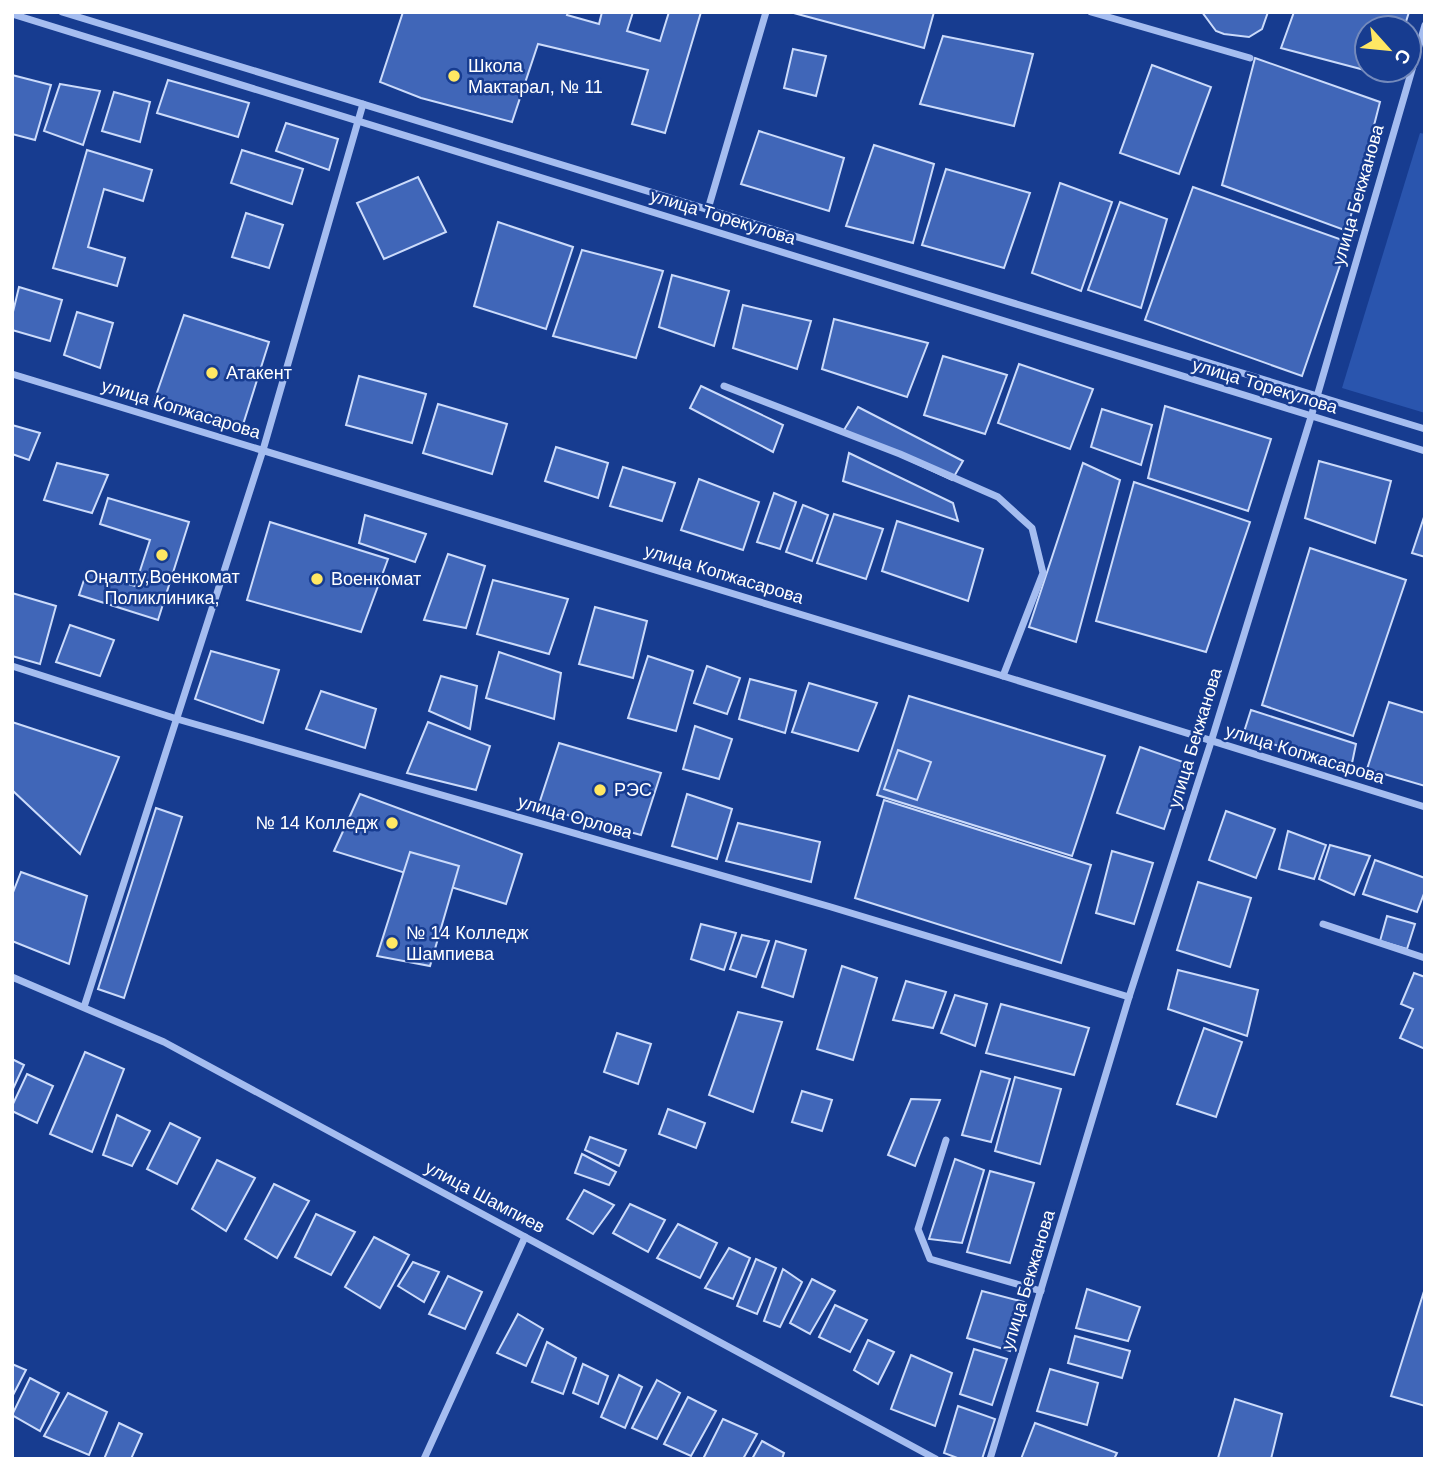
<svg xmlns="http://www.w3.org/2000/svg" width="1437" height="1471" viewBox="0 0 1437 1471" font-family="Helvetica,sans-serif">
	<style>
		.green { fill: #2a55ae }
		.building { fill: #4066b8; stroke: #cbdbfb; stroke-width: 2 }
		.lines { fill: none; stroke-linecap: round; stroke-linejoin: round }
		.street { stroke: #a5bdf0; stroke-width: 7 }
		.poi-dot { fill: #ffe763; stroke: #173c90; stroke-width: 2.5 }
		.labels { text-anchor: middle; stroke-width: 5; stroke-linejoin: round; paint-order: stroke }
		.poi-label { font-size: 18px; fill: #fff; stroke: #173c90; text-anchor: start }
		.street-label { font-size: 18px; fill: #fff; stroke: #173c90 }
	</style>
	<rect width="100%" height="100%" fill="#173c90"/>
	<path class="green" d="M1420 133 1425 134V413L1342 388Z"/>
	<g class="building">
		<path d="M403 12H568L567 15 599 24 602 12H633L627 31 660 41 669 12H701L665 133 632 124 648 70 538 44 512 122 421 98 380 82Z"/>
		<path d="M790 12H934L924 48Z"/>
		<path d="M1202 12H1268L1262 29 1249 37 1224 34 1216 31Z"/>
		<path d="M1294 12H1409L1404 28H1367V70H1393L1391 77 1281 48Z"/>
		<path d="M943 36 1033 54 1014 126 920 104Z"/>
		<path d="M793 49 826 56 816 96 784 88Z"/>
		<path d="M1255 58 1380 102 1347 231 1222 185Z"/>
		<path d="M1152 65 1211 87 1179 174 1120 153Z"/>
		<path d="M12 75 51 85 35 140 12 134Z"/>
		<path d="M168 80 249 103 238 137 157 113Z"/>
		<path d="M60 84 100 91 83 145 44 131Z"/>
		<path d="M114 92 150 102 140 142 102 131Z"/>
		<path d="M286 123 338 139 329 170 276 151Z"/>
		<path d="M759 131 844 158 829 211 741 184Z"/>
		<path d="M874 145 934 164 913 243 846 226Z"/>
		<path d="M87 150 152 170 143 201 104 189 88 247 125 258 117 286 53 268Z"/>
		<path d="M242 150 303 169 292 204 231 183Z"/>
		<path d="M946 169 1030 193 1004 268 922 245Z"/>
		<path d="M418 177 446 232 384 259 357 203Z"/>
		<path d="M1060 183 1112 202 1081 291 1032 273Z"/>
		<path d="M1193 187 1348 242 1302 376 1145 320Z"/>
		<path d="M1120 202 1167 219 1141 308 1088 290Z"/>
		<path d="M246 213 283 225 269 268 232 257Z"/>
		<path d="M498 222 573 247 546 329 474 306Z"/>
		<path d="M582 250 663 271 636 358 553 336Z"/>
		<path d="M672 275 729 291 714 346 659 327Z"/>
		<path d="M19 287 62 300 50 341 12 330V316Z"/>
		<path d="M743 305 811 321 797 369 733 348Z"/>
		<path d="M77 312 113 323 100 368 64 355Z"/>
		<path d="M184 315 269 342 241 431 153 404Z"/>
		<path d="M834 319 928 343 907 397 822 369Z"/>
		<path d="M943 356 1007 375 985 434 924 415Z"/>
		<path d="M1019 364 1093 389 1070 449 998 423Z"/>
		<path d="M359 376 426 394 412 443 346 425Z"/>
		<path d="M701 386 783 425 773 452 690 408Z"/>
		<path d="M438 404 507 424 492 474 423 453Z"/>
		<path d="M1165 406 1271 439 1248 511 1148 478Z"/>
		<path d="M858 407 963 461 952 480 844 430Z"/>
		<path d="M1102 409 1152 425 1141 465 1091 447Z"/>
		<path d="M12 425 40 433 29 460 12 454Z"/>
		<path d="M556 447 608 463 598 498 545 481Z"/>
		<path d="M849 453 953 503 958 521 843 481Z"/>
		<path d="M1319 461 1391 481 1375 543 1305 518Z"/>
		<path d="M57 463 108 475 92 513 44 500Z"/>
		<path d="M1083 463 1120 480 1076 642 1029 627Z"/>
		<path d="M623 467 675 483 662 521 610 506Z"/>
		<path d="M699 479 759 502 743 550 681 530Z"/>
		<path d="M1134 482 1250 522 1206 652 1096 621Z"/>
		<path d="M774 493 796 502 780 549 757 542Z"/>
		<path d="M108 498 189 522 158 620 79 595 87 571 135 586 150 540 100 524Z"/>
		<path d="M803 505 828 515 812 561 786 552Z"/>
		<path d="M834 514 883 529 866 579 817 563Z"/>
		<path d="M1425 514V557L1412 553Z"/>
		<path d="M365 515 426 534 415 562 359 543Z"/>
		<path d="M897 521 983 549 968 601 882 571Z"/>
		<path d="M270 522 388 559 361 632 247 600Z"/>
		<path d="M1310 548 1406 580 1353 736 1262 705Z"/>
		<path d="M448 554 485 566 466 628 424 620Z"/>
		<path d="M493 580 568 599 549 654 477 634Z"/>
		<path d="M12 593 56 606 40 664 12 656Z"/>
		<path d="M595 607 647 621 633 678 579 664Z"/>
		<path d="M70 625 114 640 100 676 56 662Z"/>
		<path d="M211 651 279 670 263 723 195 699Z"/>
		<path d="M499 652 561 673 554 719 486 698Z"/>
		<path d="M648 656 693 671 676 731 628 718Z"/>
		<path d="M707 666 740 678 727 714 694 703Z"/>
		<path d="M441 676 477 686 470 729 429 711Z"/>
		<path d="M750 679 796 691 785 733 739 719Z"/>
		<path d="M809 683 877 703 858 751 792 732Z"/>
		<path d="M321 691 376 709 365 748 306 729Z"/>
		<path d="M909 696 1105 756 1072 856 877 795Z"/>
		<path d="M1389 702 1425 713V786L1367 769Z"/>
		<path d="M1251 710 1356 744 1351 768 1243 735Z"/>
		<path d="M12 722 119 757 80 854 12 790Z"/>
		<path d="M428 722 490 746 476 790 407 773Z"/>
		<path d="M695 726 732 739 719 779 683 769Z"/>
		<path d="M559 743 661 773 641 835 538 807Z"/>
		<path d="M1140 747 1186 763 1164 829 1117 813Z"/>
		<path d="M898 750 931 762 917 800 884 789Z"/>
		<path d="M360 794 522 854 506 904 334 851Z"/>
		<path d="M687 794 732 809 717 859 672 846Z"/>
		<path d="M884 800 1091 865 1061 963 855 898Z"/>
		<path d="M156 808 182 817 124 998 98 989Z"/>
		<path d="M1226 811 1275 829 1256 878 1209 860Z"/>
		<path d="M738 823 820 842 811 882 726 861Z"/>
		<path d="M1288 831 1326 845 1314 879 1279 869Z"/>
		<path d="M1330 845 1370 856 1354 895 1319 879Z"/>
		<path d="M1112 851 1153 863 1134 924 1096 913Z"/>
		<path d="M410 852 459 866 430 966 377 956Z"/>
		<path d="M1375 860 1425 878V891L1417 912 1363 894Z"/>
		<path d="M21 872 87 896 69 964 12 941V895Z"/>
		<path d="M1198 882 1251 898 1230 967 1177 950Z"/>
		<path d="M1387 916 1415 924 1407 949 1380 941Z"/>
		<path d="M701 924 736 933 724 970 691 959Z"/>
		<path d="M742 935 769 941 756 977 730 969Z"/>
		<path d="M776 941 806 950 793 997 762 987Z"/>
		<path d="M842 966 877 978 853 1060 817 1049Z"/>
		<path d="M1178 970 1258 990 1247 1036 1168 1009Z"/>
		<path d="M1414 973 1425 977V1049L1400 1038 1413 1009 1401 1004Z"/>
		<path d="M906 981 946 992 933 1028 893 1020Z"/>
		<path d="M955 995 987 1004 975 1046 941 1033Z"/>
		<path d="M1001 1004 1089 1028 1074 1075 986 1053Z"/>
		<path d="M738 1012 782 1022 753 1112 709 1095Z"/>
		<path d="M1204 1028 1242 1042 1216 1117 1177 1104Z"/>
		<path d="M617 1033 651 1044 638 1084 604 1072Z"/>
		<path d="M85 1052 124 1069 92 1152 50 1134Z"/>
		<path d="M12 1059 24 1065 12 1091Z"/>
		<path d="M981 1071 1010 1079 991 1142 962 1135Z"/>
		<path d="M27 1074 53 1086 37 1123 12 1111V1106Z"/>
		<path d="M1015 1077 1061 1089 1040 1164 995 1151Z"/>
		<path d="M802 1091 832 1100 822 1131 792 1122Z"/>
		<path d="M911 1099 940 1100 915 1166 888 1155Z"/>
		<path d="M668 1109 705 1123 696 1148 659 1134Z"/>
		<path d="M117 1115 150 1131 132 1166 103 1155Z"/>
		<path d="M170 1123 200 1138 177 1184 147 1169Z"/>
		<path d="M590 1137 626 1150 619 1166 585 1150Z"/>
		<path d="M582 1154 616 1172 609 1185 575 1173Z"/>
		<path d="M955 1159 984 1170 962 1243 929 1239Z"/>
		<path d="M217 1160 255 1178 226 1231 192 1209Z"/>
		<path d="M990 1171 1034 1183 1010 1263 967 1252Z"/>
		<path d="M274 1184 309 1201 277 1258 245 1239Z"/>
		<path d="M584 1190 614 1205 593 1234 567 1219Z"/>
		<path d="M630 1204 665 1220 648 1252 613 1233Z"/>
		<path d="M316 1214 355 1232 331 1275 295 1257Z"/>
		<path d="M678 1224 717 1243 700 1278 657 1258Z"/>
		<path d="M374 1237 409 1255 380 1308 345 1287Z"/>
		<path d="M729 1248 750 1258 733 1299 705 1288Z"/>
		<path d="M756 1259 776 1268 757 1314 737 1306Z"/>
		<path d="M413 1262 439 1272 424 1302 398 1286Z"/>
		<path d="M783 1269 802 1282 780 1327 764 1321Z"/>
		<path d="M448 1276 482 1292 465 1329 429 1314Z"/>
		<path d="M812 1279 835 1291 810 1334 790 1323Z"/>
		<path d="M1425 1288V1406L1391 1396Z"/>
		<path d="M1087 1289 1140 1307 1128 1341 1076 1328Z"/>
		<path d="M982 1291 1024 1302 1010 1351 967 1338Z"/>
		<path d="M835 1305 867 1320 850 1352 819 1337Z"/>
		<path d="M518 1314 543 1329 526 1366 497 1353Z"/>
		<path d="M1075 1336 1130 1351 1122 1378 1068 1363Z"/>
		<path d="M868 1340 894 1352 878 1384 854 1370Z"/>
		<path d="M547 1342 576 1358 563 1394 532 1382Z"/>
		<path d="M974 1349 1007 1359 992 1405 960 1394Z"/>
		<path d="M911 1355 952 1373 935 1426 891 1409Z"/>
		<path d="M12 1364 26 1370 12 1397Z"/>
		<path d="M583 1364 608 1376 598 1404 573 1393Z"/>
		<path d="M1050 1369 1098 1383 1087 1425 1037 1411Z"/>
		<path d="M619 1375 642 1387 625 1428 601 1417Z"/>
		<path d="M30 1378 59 1393 40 1431 12 1415Z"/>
		<path d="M657 1380 680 1393 657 1439 632 1428Z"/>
		<path d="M68 1393 107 1412 89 1455 44 1436Z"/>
		<path d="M688 1397 716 1411 691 1456 664 1444Z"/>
		<path d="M1235 1399 1282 1414 1271 1459 1218 1458Z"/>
		<path d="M958 1406 995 1419 982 1459H960L944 1453Z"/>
		<path d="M723 1419 757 1434 743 1459H703Z"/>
		<path d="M119 1423 142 1434 131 1459H104Z"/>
		<path d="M1035 1423 1117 1453 1114 1459H1021Z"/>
		<path d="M762 1441 784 1453 782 1459H752Z"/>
	</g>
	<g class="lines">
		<g class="street">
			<path d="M62 12 1425 429"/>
			<path d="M1091 12 1250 58"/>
			<path d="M12 14 1425 451"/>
			<path d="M708 209 766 12"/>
			<path d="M12 374 1003 676 1425 807"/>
			<path d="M724 386 900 454 998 497 1032 528 1043 573 1003 676"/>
			<path d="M12 666 177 719 831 907 1129 997"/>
			<path d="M1323 924 1425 958"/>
			<path d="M12 977 164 1042 936 1459"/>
			<path d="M84 1007 263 450 363 104"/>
			<path d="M946 1140 918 1229 930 1259 1041 1291"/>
			<path d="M424 1459 525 1237"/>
			<path d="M990 1459 1129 997 1211 742 1311 417 1425 25"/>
		</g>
	</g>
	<g class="poi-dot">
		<circle cx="454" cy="76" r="7"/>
		<circle cx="212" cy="373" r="7"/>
		<circle cx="162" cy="555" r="7"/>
		<circle cx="317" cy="579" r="7"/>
		<circle cx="600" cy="790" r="7"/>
		<circle cx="392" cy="823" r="7"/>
		<circle cx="392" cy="943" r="7"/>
	</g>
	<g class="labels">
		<g class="poi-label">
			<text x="468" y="72">Школа<tspan x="468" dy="21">Мактарал, № 11</tspan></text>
			<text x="226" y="379">Атакент</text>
			<text x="162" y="583" text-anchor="middle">Оңалту,Военкомат<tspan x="162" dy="21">Поликлиника,</tspan></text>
			<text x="331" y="585">Военкомат</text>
			<text x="614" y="796">РЭС</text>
			<text x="378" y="829" text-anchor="end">№ 14 Колледж</text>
			<text x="406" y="939">№ 14 Колледж<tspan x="406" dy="21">Шампиева</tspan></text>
		</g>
		<g class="street-label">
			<text transform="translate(1358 195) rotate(-74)" y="6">улица Бекжанова</text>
			<text transform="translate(723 217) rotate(17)" y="6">улица Торекулова</text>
			<text transform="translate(1265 386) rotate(17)" y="6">улица Торекулова</text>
			<text transform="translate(181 409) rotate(17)" y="6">улица Копжасарова</text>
			<text transform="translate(724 574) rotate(17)" y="6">улица Копжасарова</text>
			<text transform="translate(1195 738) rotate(-73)" y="6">улица Бекжанова</text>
			<text transform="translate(1305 754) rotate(17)" y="6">улица Копжасарова</text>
			<text transform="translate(575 817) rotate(16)" y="6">улица Орлова</text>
			<text transform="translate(485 1197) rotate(28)" y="6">улица Шампиев</text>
			<text transform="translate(1028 1280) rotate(-73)" y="6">улица Бекжанова</text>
		</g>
	</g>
	<rect width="1437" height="1471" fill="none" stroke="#ffffff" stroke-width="28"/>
	<g transform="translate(1388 49) rotate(117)"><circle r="33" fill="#173c90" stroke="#748abc" stroke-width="2"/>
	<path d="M0-5L12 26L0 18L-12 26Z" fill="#ffe763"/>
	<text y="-10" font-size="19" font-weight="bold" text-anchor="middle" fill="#ffffff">С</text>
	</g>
</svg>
